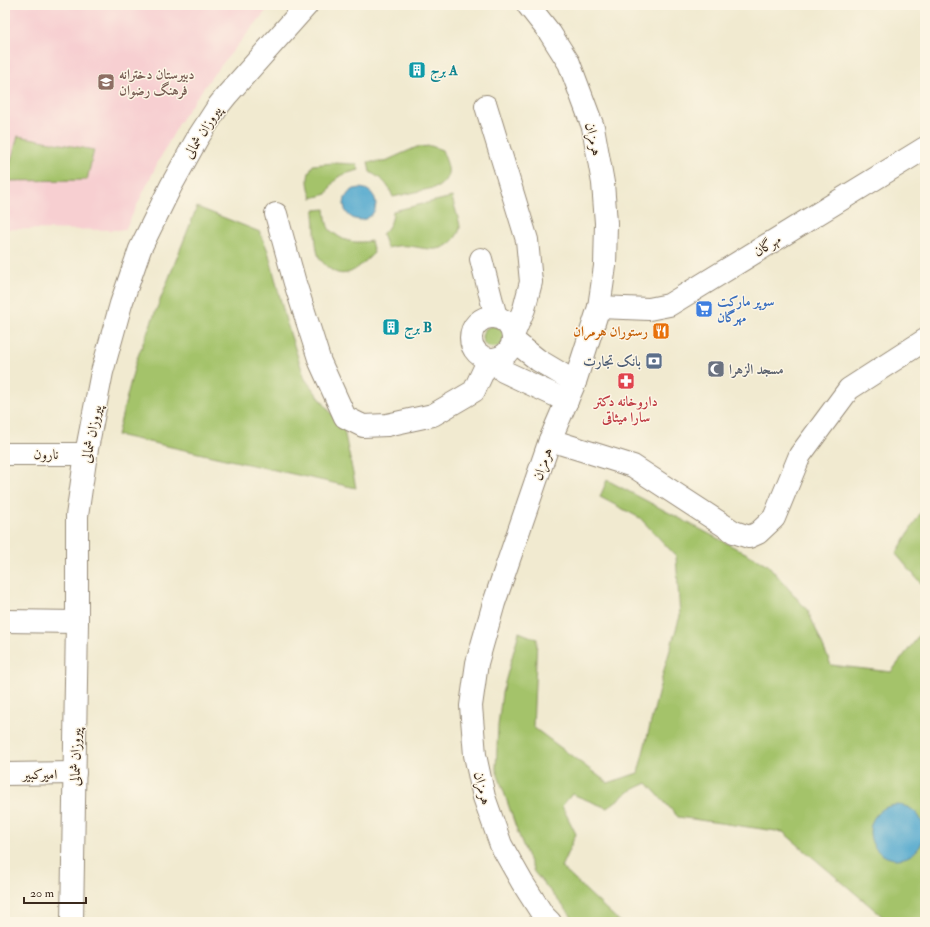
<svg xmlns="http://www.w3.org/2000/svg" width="930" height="927" viewBox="0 0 930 927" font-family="'IM FELL Double Pica',Amiri,serif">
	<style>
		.built { fill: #f7cfd1 }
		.green { fill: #a4c36b; stroke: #707644 }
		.water { fill: #51a8ce; stroke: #466976 }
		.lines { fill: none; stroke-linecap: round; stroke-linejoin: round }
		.minor-casing { stroke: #968a77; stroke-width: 24 }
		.minor { stroke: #fff; stroke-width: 22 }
		.labels { text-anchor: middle; stroke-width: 3; stroke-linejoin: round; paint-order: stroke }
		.culture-label { font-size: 14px; font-weight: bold; fill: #0d838f; stroke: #fcf5e5; text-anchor: start }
		.education-label { font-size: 14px; font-weight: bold; fill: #785e54; stroke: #fcf5e5; text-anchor: start }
		.street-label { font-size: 14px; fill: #3b2a1e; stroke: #fcf5e5 }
		.shop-label { font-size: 14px; font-weight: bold; fill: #366cbe; stroke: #fcf5e5; text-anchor: start }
		.food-label { font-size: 14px; font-weight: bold; fill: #c56008; stroke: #fcf5e5; text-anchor: end }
		.service-label { font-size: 14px; font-weight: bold; fill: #4e5e75; stroke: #fcf5e5; text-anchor: end }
		.worship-label { font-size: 14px; font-weight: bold; fill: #5b616d; stroke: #fcf5e5; text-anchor: start }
		.health-label { font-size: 14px; font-weight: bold; fill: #be3a42; stroke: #fcf5e5 }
	</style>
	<rect width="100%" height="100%" fill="#fcf5e5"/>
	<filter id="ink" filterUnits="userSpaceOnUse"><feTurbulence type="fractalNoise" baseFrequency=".025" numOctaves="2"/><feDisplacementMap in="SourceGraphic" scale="8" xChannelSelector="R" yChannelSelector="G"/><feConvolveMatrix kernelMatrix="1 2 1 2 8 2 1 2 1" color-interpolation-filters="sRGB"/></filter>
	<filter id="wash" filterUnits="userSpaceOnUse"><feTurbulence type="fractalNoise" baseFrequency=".012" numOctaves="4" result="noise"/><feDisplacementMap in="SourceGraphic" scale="16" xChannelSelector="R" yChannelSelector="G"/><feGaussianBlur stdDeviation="0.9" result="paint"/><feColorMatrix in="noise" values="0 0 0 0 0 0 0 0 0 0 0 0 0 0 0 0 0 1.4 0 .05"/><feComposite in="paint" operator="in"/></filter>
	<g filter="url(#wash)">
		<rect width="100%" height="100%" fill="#f1ead0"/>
		<path class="built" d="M5 5H271L213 75 182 118 158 162 125 230 5 229Z"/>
		<g class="green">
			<path d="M18 136 94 150 87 180 5 181Z"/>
			<path d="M431 146 442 150C448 166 454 175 438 187L393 197C387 182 383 180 370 172L368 162H383L417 147Z"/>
			<path d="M333 163 356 164 359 170C340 175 335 176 327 194L312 198C308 186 305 176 313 165Z"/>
			<path d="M452 197C453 203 460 222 460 227 460 231 457 235 455 238 441 255 427 248 409 246 402 245 394 246 387 248L382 234C389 228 393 221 393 211Z"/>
			<path d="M197 207 260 232 268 251 286 321 305 379 344 430 356 488 117 435 136 361Z"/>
			<path d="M325 209C326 216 326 225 330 230 332 232 334 233 335 234 346 243 358 243 371 241L374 253C361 265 347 282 330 269 326 266 321 261 319 257 315 249 315 224 314 213L315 210Z"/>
			<circle cx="493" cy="337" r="11"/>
			<path d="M607 480 768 565 808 611 831 665 891 672 925 628V922H889L783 832 678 817 647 783 628 792 607 808 572 794 562 806 576 834 561 867 620 922H578L574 919 534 872 518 833 496 769 498 726 502 693 519 632 537 639 533 727 608 783 638 773 664 670 680 616 676 556 640 518 600 497Z"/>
			<path d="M925 505V588L896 554Z"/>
		</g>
		<g class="water">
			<circle cx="360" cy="204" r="16"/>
			<circle cx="897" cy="832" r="27"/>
		</g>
	</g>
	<g filter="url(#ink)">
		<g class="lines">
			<g class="minor-casing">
				<g id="minor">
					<path d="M528 5 550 33 569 63 593 127 603 183 606 223 605 266 599 307 575 382 550 440 494 603 477 663 471 706 475 755 484 797 501 845 522 882 543 915 550 922"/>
					<path d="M486 106 527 240 531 282 524 309 514 333"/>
					<path d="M276 214 295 283 320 362 345 417 363 426 387 425 433 415 474 391 489 359"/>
					<path d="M481 259 496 317"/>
					<path d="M599 307 649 309 669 305 925 148"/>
					<circle cx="492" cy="338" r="21"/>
					<path d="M514 341 538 360 575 382"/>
					<path d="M497 359 503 371 567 401"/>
					<path d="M550 440 633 466 734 532 749 537 758 533 774 518 800 455 849 389 925 340"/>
					<path d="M5 454H86"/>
					<path d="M5 621 77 622"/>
					<path d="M5 774 75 773"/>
					<path d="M72 922 77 622V516L86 454 102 372 121 304 140 249 171 186 197 139 219 105 227 95 307 5"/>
				</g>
			</g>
			<use href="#minor" class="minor"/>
		</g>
	</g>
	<defs>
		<g id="building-square" transform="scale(0.9)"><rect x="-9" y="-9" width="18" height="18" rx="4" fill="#0f9aa8" stroke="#fcf5e5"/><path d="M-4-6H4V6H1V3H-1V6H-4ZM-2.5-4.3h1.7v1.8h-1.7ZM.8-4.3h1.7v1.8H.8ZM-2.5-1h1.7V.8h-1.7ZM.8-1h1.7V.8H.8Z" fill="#fff"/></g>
		<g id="school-square" transform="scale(0.9)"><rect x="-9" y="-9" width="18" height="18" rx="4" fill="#8d6e63" stroke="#fcf5e5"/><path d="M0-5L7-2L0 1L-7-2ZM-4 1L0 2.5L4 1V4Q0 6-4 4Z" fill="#fff"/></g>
		<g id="supermarket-square" transform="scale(0.9)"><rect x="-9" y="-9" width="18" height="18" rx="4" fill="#3f7fe0" stroke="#fcf5e5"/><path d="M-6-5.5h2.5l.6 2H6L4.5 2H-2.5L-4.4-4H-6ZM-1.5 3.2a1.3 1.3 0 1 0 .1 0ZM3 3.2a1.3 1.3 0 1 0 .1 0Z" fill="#fff"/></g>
		<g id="restaurant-square" transform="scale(0.9)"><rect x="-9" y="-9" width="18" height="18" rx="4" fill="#e8710a" stroke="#fcf5e5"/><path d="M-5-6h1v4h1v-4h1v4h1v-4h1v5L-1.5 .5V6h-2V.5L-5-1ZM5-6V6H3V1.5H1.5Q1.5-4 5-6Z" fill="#fff"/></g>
		<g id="bank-square" transform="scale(0.9)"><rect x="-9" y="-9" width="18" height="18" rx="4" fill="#5c6f8a" stroke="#fcf5e5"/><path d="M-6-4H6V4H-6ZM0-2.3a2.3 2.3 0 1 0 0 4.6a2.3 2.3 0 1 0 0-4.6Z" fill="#fff"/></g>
		<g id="mosque-square" transform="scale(0.9)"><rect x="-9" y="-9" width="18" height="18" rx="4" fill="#6b7280" stroke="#fcf5e5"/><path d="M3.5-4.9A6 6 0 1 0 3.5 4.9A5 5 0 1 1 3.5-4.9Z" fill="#fff"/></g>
		<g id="pharmacy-square" transform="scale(0.9)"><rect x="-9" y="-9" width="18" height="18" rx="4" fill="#e0444e" stroke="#fcf5e5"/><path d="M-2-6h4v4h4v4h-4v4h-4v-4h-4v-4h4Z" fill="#fff"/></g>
	</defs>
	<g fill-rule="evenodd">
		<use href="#building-square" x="417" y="70"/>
		<use href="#school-square" x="106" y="82"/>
		<use href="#supermarket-square" x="704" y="309"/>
		<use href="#building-square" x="391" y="327"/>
		<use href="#restaurant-square" x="661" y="331"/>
		<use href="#bank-square" x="654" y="361"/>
		<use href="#mosque-square" x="716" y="369"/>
		<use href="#pharmacy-square" x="626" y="381"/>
	</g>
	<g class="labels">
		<g class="culture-label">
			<text x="430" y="75">برج A</text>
			<text x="404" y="332">برج B</text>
		</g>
		<g class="education-label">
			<text x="119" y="79">دبیرستان دخترانه<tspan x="119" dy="16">فرهنگ رضوان</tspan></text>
		</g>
		<g class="street-label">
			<text transform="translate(202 132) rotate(-58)" y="5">پیروزان شمالی</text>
			<text transform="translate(594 139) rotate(77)" y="5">هرمزان</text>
			<text transform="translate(767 245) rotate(-31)" y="5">مهرگان</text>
			<text transform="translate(91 434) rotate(-79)" y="5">پیروزان شمالی</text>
			<text x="46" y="459">نارون</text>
			<text transform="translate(542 464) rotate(-71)" y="5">هرمزان</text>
			<text transform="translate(75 757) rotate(-89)" y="5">پیروزان شمالی</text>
			<text x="40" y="779">امیرکبیر</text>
			<text transform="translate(483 788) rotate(76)" y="5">هرمزان</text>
		</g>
		<g class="shop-label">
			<text x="717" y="306">سوپر مارکت<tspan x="717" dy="16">مهرگان</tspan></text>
		</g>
		<g class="food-label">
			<text x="648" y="336">رستوران هرمران</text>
		</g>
		<g class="service-label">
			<text x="641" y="366">بانک تجارت</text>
		</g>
		<g class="worship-label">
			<text x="729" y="374">مسجد الزهرا</text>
		</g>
		<g class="health-label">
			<text x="626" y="406">داروخانه دکتر<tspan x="626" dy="16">سارا میثاقی</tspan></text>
		</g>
	</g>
	<rect width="930" height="927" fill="none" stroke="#fcf5e5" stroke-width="20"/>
	<path d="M24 897v6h62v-6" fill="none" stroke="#3b2a1e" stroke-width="2"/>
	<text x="30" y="897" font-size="12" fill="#3b2a1e" stroke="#fcf5e5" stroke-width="3" paint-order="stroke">20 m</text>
</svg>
